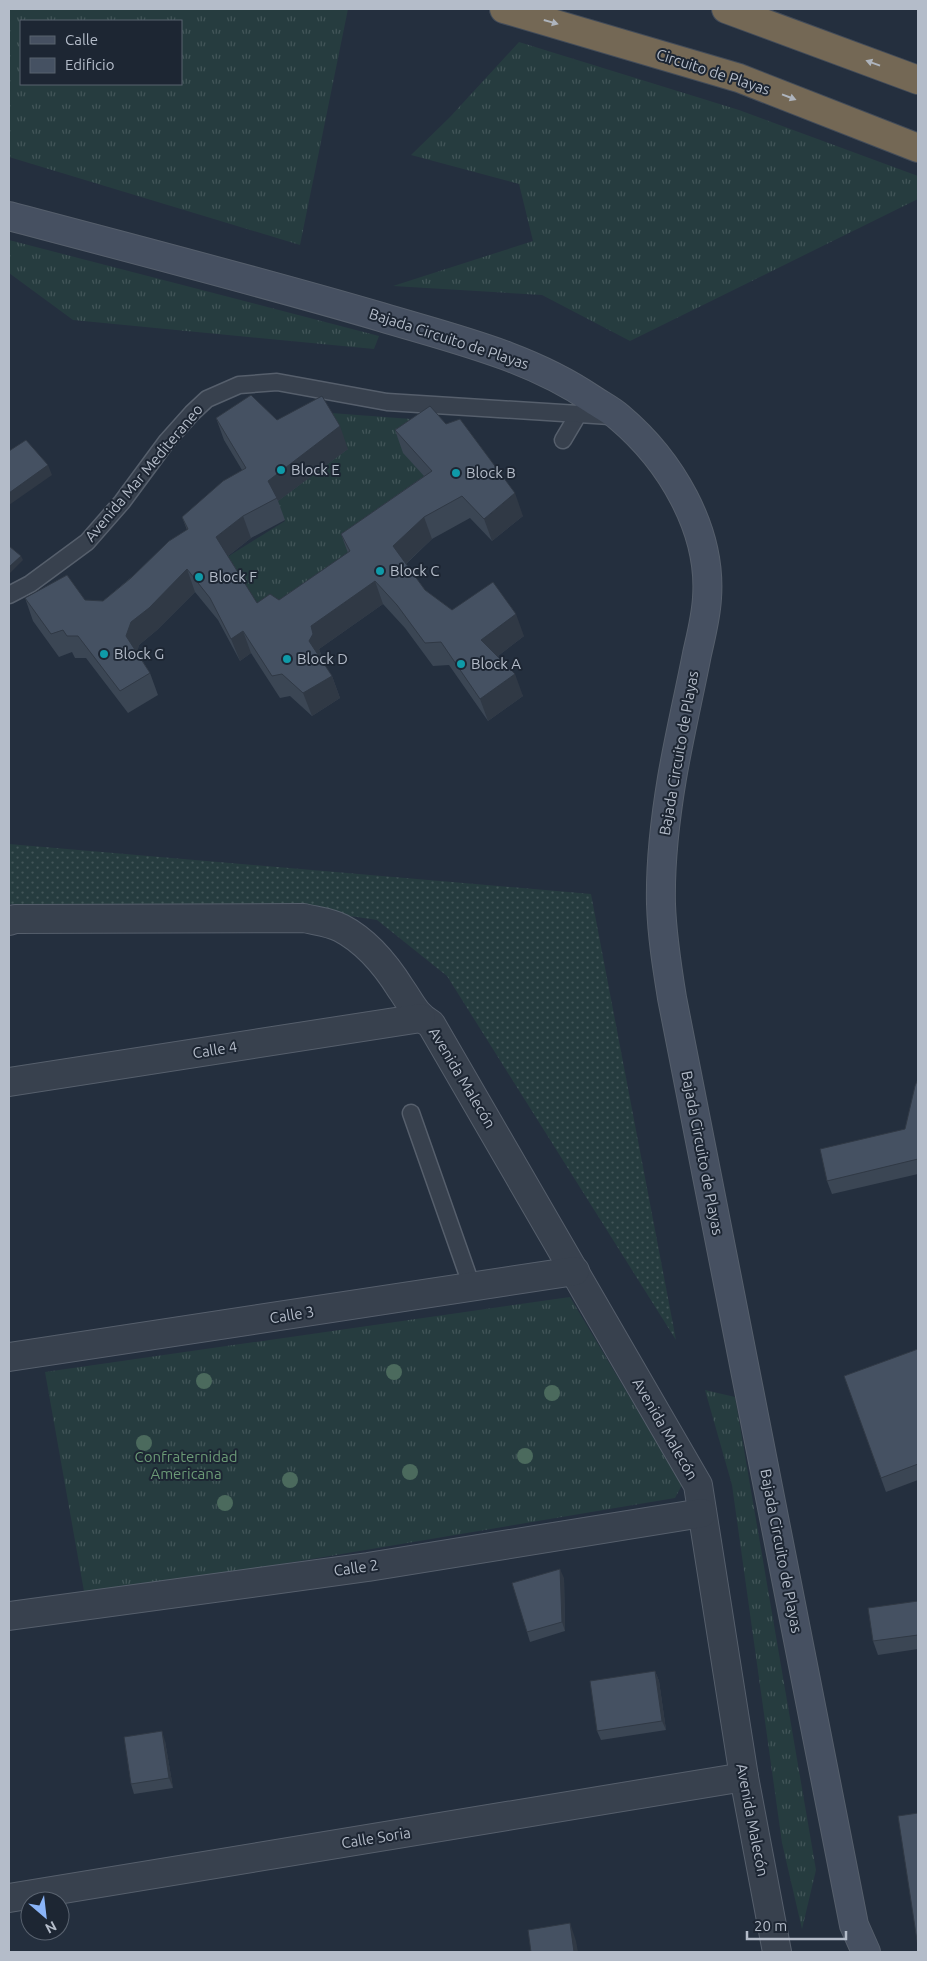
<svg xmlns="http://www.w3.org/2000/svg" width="927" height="1961" viewBox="0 0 927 1961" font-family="Ubuntu,sans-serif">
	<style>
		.grass { fill: url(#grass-tufts); fill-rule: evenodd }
		.garden { fill: url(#garden-dots) }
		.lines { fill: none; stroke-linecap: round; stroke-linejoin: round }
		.lane-casing { stroke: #565f6c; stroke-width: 19 }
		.street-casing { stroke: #565f6c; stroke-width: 30 }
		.secondary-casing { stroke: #565f6c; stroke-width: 30 }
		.highway-casing { stroke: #434c59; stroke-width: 30 }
		.lane { stroke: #38414e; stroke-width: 16 }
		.street { stroke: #38414e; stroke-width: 28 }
		.secondary { stroke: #465061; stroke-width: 28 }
		.highway { stroke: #746855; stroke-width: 28 }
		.tree { fill: #4b6a5d }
		.wall { fill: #3b4654 }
		.shaded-wall { fill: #303945 }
		.building { fill: #455162; stroke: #303945 }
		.oneway { fill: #aeb4bd }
		.culture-dot { fill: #0f9aa8; stroke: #1d2633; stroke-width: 2 }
		.labels { text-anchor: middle; stroke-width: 4; stroke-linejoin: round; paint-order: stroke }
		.street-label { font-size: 15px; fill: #b4bcc9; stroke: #1d2633 }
		.poi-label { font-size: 15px; fill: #b4bcc9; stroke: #1d2633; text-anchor: start }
		.park-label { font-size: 15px; fill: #6b9a76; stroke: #1d2633 }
	</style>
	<defs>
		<pattern id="grass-tufts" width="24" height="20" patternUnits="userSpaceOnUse" patternTransform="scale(1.25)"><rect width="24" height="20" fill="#263c3f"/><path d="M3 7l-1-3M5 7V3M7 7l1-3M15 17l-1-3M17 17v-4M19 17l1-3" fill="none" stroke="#435659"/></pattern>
		<pattern id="garden-dots" width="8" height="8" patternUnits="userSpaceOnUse" patternTransform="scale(1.25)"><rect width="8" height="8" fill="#263c3f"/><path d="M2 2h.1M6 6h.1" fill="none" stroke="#435659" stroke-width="1.8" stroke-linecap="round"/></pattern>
	</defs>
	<rect width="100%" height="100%" fill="#242f3e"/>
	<g class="grass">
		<path d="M9 9H348L300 245 9 157ZM21 21H181V84H21Z"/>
		<path d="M519 42 739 110 918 176V199L630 341 542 295 393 286 533 241 519 184 411 155 450 117Z"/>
		<path d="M9 240 379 336 374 349 73 320 9 273Z"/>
		<path d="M331 413 438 421 440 493 265 625 224 559 285 521 276 503Z"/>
		<path d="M570 1297 682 1485 675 1498 85 1597 45 1372Z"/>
		<path d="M705 1390 735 1397 816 1870 802 1929 782 1843 732 1485Z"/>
	</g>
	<path class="garden" d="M9 844 591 894 676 1340 447 976 377 920 303 909 9 904Z"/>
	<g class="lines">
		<g class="lane-casing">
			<g id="lane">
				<path d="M563 440 579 413"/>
				<path d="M9 595 30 584 87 542 122 502 167 441 192 413 207 399 239 385 277 382 387 402 610 416"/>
				<path d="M411 1113 472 1287"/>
			</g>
		</g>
		<g class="street-casing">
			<g id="street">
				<path d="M9 921 15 919 304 918C317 921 330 922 341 928 366 941 386 965 401 989 411 1003 415 1015 431 1024L698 1485 744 1777 777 1952"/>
				<path d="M9 1082 421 1018"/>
				<path d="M9 1357 575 1271"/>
				<path d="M9 1616 368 1567 702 1513"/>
				<path d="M9 1898 744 1777"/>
			</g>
		</g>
		<g class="secondary-casing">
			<path id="secondary" d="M9 216C133 249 258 281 381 317 454 339 529 356 592 399 601 405 611 410 619 417 670 460 712 529 707 598 706 617 701 636 697 654 689 695 679 737 672 778 665 820 660 862 661 904 662 936 667 967 672 998L854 1925 866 1952"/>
		</g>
		<g class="highway-casing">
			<g id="highway">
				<path d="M504 9 739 78 918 148"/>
				<path d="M726 9 918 80"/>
			</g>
		</g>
		<use href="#lane" class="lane"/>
		<use href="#street" class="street"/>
		<use href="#secondary" class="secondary"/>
		<use href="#highway" class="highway"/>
	</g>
	<g class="tree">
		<circle cx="394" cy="1372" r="8"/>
		<circle cx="204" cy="1381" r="8"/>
		<circle cx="552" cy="1393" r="8"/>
		<circle cx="144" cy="1443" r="8"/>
		<circle cx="525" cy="1456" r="8"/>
		<circle cx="410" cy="1472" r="8"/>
		<circle cx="290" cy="1480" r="8"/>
		<circle cx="225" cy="1503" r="8"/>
	</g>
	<g class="wall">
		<path d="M216 418 277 420 348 449 278 501 285 520 251 538 228 556 257 603 279 600 348 553 341 534 424 476 403 453 395 430 523 516 492 541 470 518 432 539 406 564 425 590 452 610 524 636 498 656 523 696 488 721 449 665 433 666 405 628 383 604 319 649 322 657 320 658 332 676 340 698 312 716 290 696 280 698 251 653 240 661 218 620 195 592 157 630 139 645 137 652 150 673 158 695 128 713 86 658H75L72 652 59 657 33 621 25 598 103 601 187 530 182 517 242 470 224 440Z"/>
		<path d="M918 1079V1174L832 1194 827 1181 905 1129Z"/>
		<path d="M918 1349V1480L886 1492 844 1376Z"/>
		<path d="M564 1578 565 1631 530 1642 527 1632Z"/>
		<path d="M918 1601V1649L878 1655 873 1641Z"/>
		<path d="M655 1671 659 1681 666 1730 601 1740 597 1731Z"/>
		<path d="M165 1741 173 1788 134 1794 131 1784Z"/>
	</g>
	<g class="shaded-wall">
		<path d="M340 426 348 449 278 501 268 481Z"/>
		<path d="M48 465 52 475 9 505V493Z"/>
		<path d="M515 493 523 516 492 541 484 519Z"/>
		<path d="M243 516 251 538 224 559 216 537Z"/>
		<path d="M424 517 432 539 401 568 393 546Z"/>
		<path d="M21 556 23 560 9 574V567Z"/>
		<path d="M187 569 195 592 157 630 139 645 135 659 126 636 131 622Z"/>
		<path d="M375 581 383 604 319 649 322 657 317 664 309 641 311 626Z"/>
		<path d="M516 614 524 636 489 663 481 640Z"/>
		<path d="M243 631 251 653 240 661 231 639Z"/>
		<path d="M515 674 523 696 488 721 480 699Z"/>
		<path d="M332 676 340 698 312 716 303 693Z"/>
		<path d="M560 1569 564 1578 565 1631 562 1622Z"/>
		<path d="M655 1671 659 1681 666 1730 662 1721Z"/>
		<path d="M162 1731 165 1741 173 1788 169 1778Z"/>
		<path d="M570 1923 576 1941 578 1952H574Z"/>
	</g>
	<g class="building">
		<path d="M251 395 277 420 322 396 340 426 268 481 277 498 243 516 216 537 257 603 270 594 279 600 350 551 341 534 432 471 395 430 430 406 446 424 460 419 515 493 484 519 462 496 424 517 393 546 425 590 452 610 493 582 516 614 481 640 515 674 480 699 441 642 425 643 397 605 375 581 311 626 313 634 309 641 332 676 303 693 282 674 272 676 243 631 231 639 210 598 187 569 149 608 131 622 126 636 150 673 120 691 78 636H67L63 630 51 634 25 598 67 575 85 600 103 601 131 578 169 541 188 529 182 517 223 481 246 468 216 418Z"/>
		<path d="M26 440 48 465 9 493V451Z"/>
		<path d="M9 546 21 556 9 567Z"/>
		<path d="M918 1079V1159L827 1181 820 1149 905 1129 915 1086Z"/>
		<path d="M918 1349V1464L881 1478 844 1376Z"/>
		<path d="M560 1569 562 1622 527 1632 512 1583Z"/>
		<path d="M918 1601V1635L873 1641 868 1608Z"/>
		<path d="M655 1671 662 1721 597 1731 590 1681Z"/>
		<path d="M162 1731 169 1778 131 1784 124 1737Z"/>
		<path d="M918 1813V1947L898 1816Z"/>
		<path d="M570 1923 574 1952H531L528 1930Z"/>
	</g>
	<defs><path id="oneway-solid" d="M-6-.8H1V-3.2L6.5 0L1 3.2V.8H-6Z" transform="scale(1.25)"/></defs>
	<g class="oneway">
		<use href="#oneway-solid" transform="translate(551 22) rotate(16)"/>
		<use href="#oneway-solid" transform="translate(873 63) rotate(-160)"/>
		<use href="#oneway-solid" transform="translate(789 97) rotate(21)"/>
	</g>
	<g class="culture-dot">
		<circle cx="281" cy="470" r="5"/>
		<circle cx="456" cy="473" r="5"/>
		<circle cx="380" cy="571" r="5"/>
		<circle cx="199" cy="577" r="5"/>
		<circle cx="104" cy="654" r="5"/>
		<circle cx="287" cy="659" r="5"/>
		<circle cx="461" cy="664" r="5"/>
	</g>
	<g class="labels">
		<g class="street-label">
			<text transform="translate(713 72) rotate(18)" y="5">Circuito de Playas</text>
			<text transform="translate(449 339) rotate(18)" y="5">Bajada Circuito de Playas</text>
			<text transform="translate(144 473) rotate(-50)" y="5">Avenida Mar Mediteraneo</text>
			<text transform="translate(679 753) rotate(-80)" y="5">Bajada Circuito de Playas</text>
			<text transform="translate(215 1050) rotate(-9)" y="5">Calle 4</text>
			<text transform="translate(462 1078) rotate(59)" y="5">Avenida Malecón</text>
			<text transform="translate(702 1153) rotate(79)" y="5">Bajada Circuito de Playas</text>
			<text transform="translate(292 1315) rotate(-9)" y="5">Calle 3</text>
			<text transform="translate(665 1429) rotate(60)" y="5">Avenida Malecón</text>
			<text transform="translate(781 1551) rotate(79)" y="5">Bajada Circuito de Playas</text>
			<text transform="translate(356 1568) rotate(-8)" y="5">Calle 2</text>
			<text transform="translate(752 1820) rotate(79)" y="5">Avenida Malecón</text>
			<text transform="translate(376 1838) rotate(-9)" y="5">Calle Soria</text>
		</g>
		<g class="poi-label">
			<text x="291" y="475">Block E</text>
			<text x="466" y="478">Block B</text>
			<text x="390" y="576">Block C</text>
			<text x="209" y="582">Block F</text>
			<text x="114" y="659">Block G</text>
			<text x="297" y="664">Block D</text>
			<text x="471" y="669">Block A</text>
		</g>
		<g class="park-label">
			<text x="186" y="1462">Confraternidad<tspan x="186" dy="17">Americana</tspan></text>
		</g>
	</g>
	<rect width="927" height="1961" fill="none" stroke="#b4bcc9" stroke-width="20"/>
	<rect x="20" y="20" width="162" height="65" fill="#1d2633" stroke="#59626f"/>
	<rect x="30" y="36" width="25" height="8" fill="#465061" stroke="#59626f"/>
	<text x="65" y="45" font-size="15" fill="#b4bcc9">Calle</text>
	<rect x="30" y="58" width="25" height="15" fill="#455162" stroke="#59626f"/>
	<text x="65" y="70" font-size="15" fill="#b4bcc9">Edificio</text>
	<g transform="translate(45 1916) rotate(152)"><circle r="24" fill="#1d2633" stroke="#59626f"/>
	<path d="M0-4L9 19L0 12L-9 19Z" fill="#8ab4f8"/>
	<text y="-8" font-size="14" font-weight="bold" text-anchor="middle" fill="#b4bcc9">N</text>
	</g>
	<path d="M747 1931v8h99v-8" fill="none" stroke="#b4bcc9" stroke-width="2.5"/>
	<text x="754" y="1931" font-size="15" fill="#b4bcc9" stroke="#1d2633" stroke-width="4" paint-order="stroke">20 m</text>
</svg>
